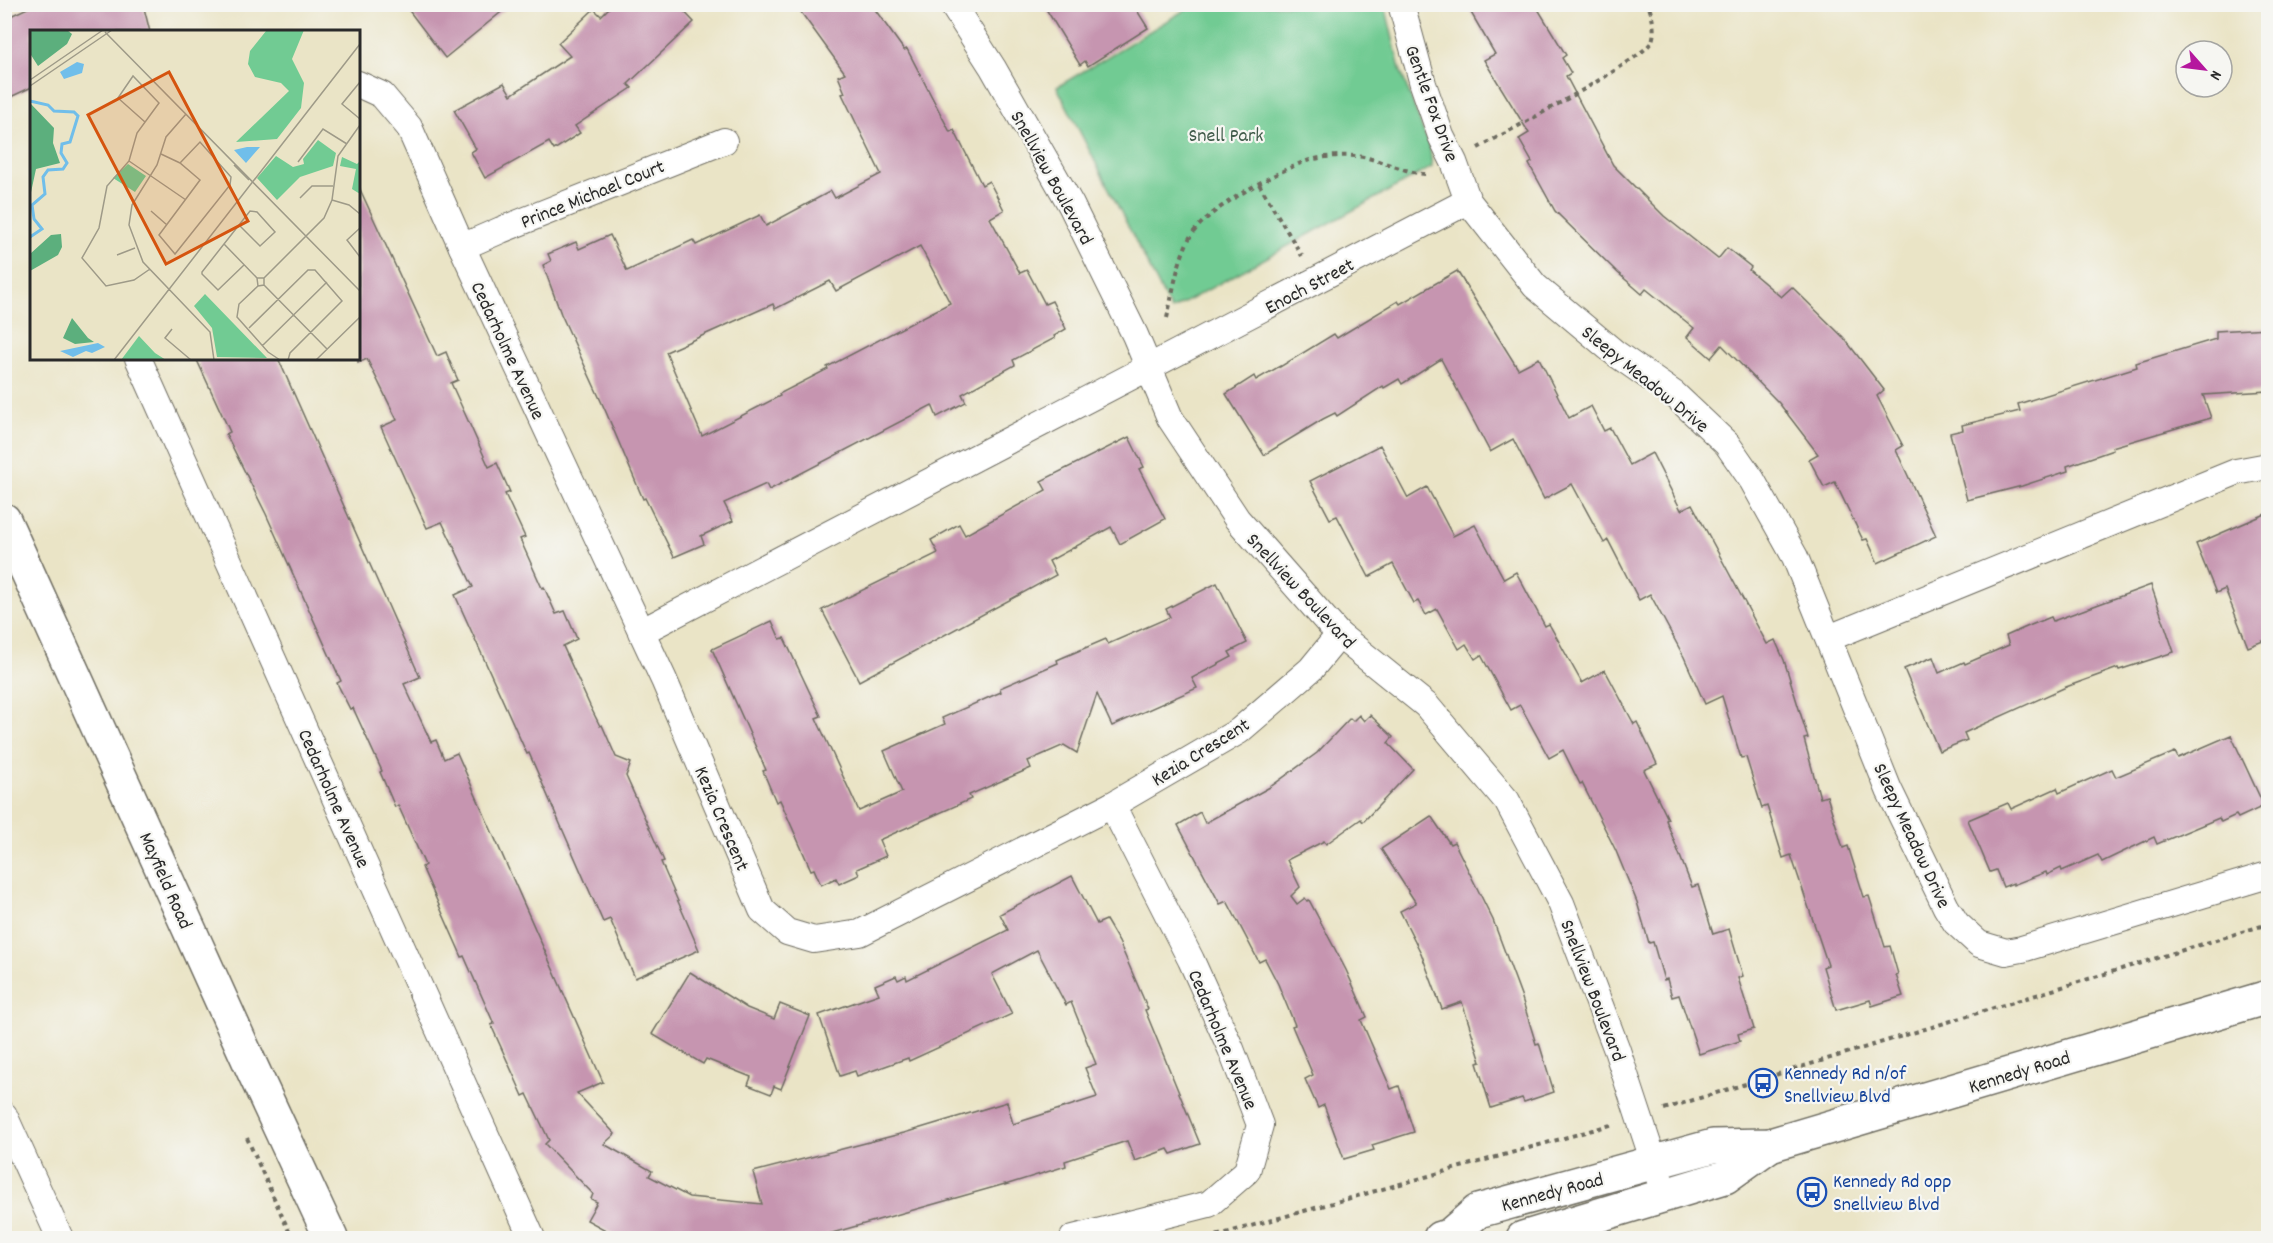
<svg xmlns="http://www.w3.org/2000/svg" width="2273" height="1243" viewBox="0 0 2273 1243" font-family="Dekko,sans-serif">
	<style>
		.green { fill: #71cb93; stroke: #4e7b5f; stroke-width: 1.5 }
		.building { fill: #c695b0; fill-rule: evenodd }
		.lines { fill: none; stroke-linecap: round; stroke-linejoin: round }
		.minor-casing { stroke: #6e6c61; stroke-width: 28 }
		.secondary-casing { stroke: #6e6c61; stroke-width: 36 }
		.path { stroke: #6e6c61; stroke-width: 4; stroke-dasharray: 4.5 4.5; stroke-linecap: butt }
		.minor { stroke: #fff; stroke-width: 26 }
		.secondary { stroke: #fff; stroke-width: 33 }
		.labels { text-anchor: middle; stroke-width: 4.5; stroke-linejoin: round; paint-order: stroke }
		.street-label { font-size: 20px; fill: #2b2b2b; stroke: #f6f6f2 }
		.park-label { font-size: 20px; fill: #405b4a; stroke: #f6f6f2 }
		.transit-label { font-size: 20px; fill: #164399; stroke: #f6f6f2; text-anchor: start }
		.inset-river { fill: none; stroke: #70beea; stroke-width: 3 }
		.inset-road { fill: none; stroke: #9e9a88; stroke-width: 1.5 }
		.view { fill: #d5540f; fill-opacity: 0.15; stroke: #d5540f; stroke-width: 3 }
		.inset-edge { fill: none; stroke: #2b2b2b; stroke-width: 3 }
	</style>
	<rect width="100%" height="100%" fill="#f6f6f2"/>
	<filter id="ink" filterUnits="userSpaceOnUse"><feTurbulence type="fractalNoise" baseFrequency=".0167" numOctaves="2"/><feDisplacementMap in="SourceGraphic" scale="12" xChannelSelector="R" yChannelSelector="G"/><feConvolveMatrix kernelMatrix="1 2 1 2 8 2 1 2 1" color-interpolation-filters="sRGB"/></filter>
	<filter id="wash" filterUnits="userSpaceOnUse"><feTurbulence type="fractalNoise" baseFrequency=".008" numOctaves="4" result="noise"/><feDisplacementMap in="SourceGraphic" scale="24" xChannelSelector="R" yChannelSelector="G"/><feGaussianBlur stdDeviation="1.35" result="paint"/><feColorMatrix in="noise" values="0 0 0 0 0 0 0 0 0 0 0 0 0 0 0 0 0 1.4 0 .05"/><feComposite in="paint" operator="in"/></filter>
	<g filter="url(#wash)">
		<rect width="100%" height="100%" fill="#eae4c6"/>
		<path class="green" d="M1193 5H1385L1400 69 1430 149 1432 167 1171 310 1057 87Z"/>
		<g id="blocks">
			<g class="building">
				<path d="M36 4H143L150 32H32V87L4 100V19Z"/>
				<path d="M404 4H511L445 58Z"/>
				<path d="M613 4H677L694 22 628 84 632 88 575 126 580 133 554 150 549 142 485 178 471 152 476 149 454 110 504 83 511 95 570 56 558 43 594 9 601 16Z"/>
				<path d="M795 4H871L904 50 907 49 950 132 954 130 982 185 989 181 1004 210 990 218 1020 273 1027 270 1045 304 1052 301 1066 329 1054 336 1055 338 1013 360 1015 365 962 394 966 402 937 417 932 405 769 490 766 484 724 503 733 521 701 536 704 544 674 557 645 498 643 499 606 412 561 314 543 265 551 261 548 254 576 242 579 249 610 235 627 271 693 240 696 245 760 215 766 226 831 191 835 198 881 174 842 94 845 93 838 76 845 73ZM920 246 950 303 827 367 828 369 779 394 780 396 702 436 666 352 773 304 775 309 830 281 836 291Z"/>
				<path d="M1043 4H1133L1148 28 1088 66 1085 61 1080 65Z"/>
				<path d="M1466 4H1535L1566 55 1562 58 1571 73 1566 76 1613 165 1664 216 1718 259 1727 248 1751 267 1749 270 1781 297 1792 287 1844 338 1884 390 1877 396 1903 446 1896 450 1936 536 1878 563 1867 539 1863 540 1835 482 1824 487 1809 459 1818 454 1779 403 1722 345 1711 358 1687 337 1694 328 1646 289 1642 294 1618 273 1555 211 1529 164 1532 162 1519 139 1529 133 1484 60 1495 54Z"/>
				<path d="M358 185 437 356 446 352 452 367 458 380 451 383 489 467 497 463 510 492 505 494 525 537 520 539 542 588 544 587 556 614 565 611 577 639 563 646 590 706 600 726 602 725 616 757 631 763 626 776 664 861 661 862 699 950 635 978 610 919 603 922 529 753 527 754 455 595 473 587 442 522 427 528 381 427 397 420 367 359 358 363Z"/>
				<path d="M1457 271 1518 369 1539 358 1569 418 1591 406 1604 431 1610 428 1630 465 1652 453 1681 510 1692 504 1767 644 1775 640 1784 660 1808 738 1804 739 1820 798 1827 796 1843 848 1848 846 1864 897 1869 896 1885 947 1890 946 1898 974 1896 975 1903 996 1872 1006 1870 1000 1836 1010 1823 967 1828 965 1791 855 1783 858 1767 806 1762 808 1746 757 1741 758 1722 696 1705 704 1684 657 1650 594 1639 600 1608 540 1604 543 1572 484 1544 499 1513 439 1490 452 1441 359 1402 384 1399 379 1384 388 1383 386 1337 416 1335 413 1323 419 1264 455 1226 394 1254 376 1256 380 1280 366V367L1334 334 1337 338 1398 301 1400 304Z"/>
				<path d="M2268 328V391L2203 395 2211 418 2112 447 2113 450 2067 466 2068 471 2022 486 1967 500 1950 433 1963 430 1962 425 2020 411 2018 404 2137 367 2136 363 2216 339V331Z"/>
				<path d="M196 358H278L420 677 404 684 431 742 436 740 444 759 457 753 603 1082 577 1093 615 1134 604 1144 652 1171 649 1176 689 1197 762 1204 753 1172 904 1133 1007 1102 1013 1124 1097 1097 1085 1068 1096 1064 1071 1002 1066 1005 1037 950 992 974 1012 1014 909 1061 908 1058 857 1076 855 1071 840 1076 819 1015 879 994 875 985 896 976 898 980 906 976 907 980 1008 930 1000 914 1072 876 1097 924 1106 920 1119 942 1148 1009 1145 1010 1200 1144 1171 1154 1168 1149 1135 1161 1127 1141 1065 1161 1066 1166 1005 1185V1184L811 1239H622L587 1220 597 1202 591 1199 593 1194 545 1144 549 1140 527 1094 523 1096 519 1087 491 1025 494 1024 464 956 462 957 422 867 425 865 398 805 395 807 380 772 382 771 353 708 350 709 337 683 341 681 266 514 226 434 230 432Z"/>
				<path d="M1129 437 1144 467 1139 469 1165 519 1120 544 1111 527 1049 561 1056 575 859 681 822 610 938 553 931 540 959 524 965 535 1046 490 1041 481Z"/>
				<path d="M1380 445 1408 498 1427 487 1453 536 1475 525 1504 579 1516 572 1545 626 1549 624 1582 683 1605 670 1634 724 1637 722 1657 764 1644 770 1668 819 1666 820 1692 887 1698 885 1713 934 1729 929 1743 976 1738 978 1754 1029 1738 1034 1740 1041 1699 1054 1679 995 1672 997 1667 979 1664 980 1653 942 1649 943 1637 902 1616 851 1582 783 1580 784 1563 750 1549 758 1520 705 1511 710 1481 655 1475 659 1466 644 1459 649 1437 609 1426 615 1418 601 1414 603 1393 564 1369 577 1337 516 1330 519 1310 481Z"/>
				<path d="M2268 513V639L2248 647 2225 589 2216 593 2196 544Z"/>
				<path d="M1217 583 1247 643 1229 652 1232 657 1192 678 1197 688 1112 726 1097 694 1077 753 1064 745 1028 761 1031 768 969 795 971 799 879 840 886 856 857 869 859 875 839 884 836 878 821 885 814 869 811 870 780 800 776 802 763 771 766 770 712 649 772 621 780 639 784 638 810 693 821 716 816 718 859 811 902 792 884 751 945 724 942 718 1001 692 1000 688 1058 663 1057 660 1106 639 1108 644 1170 617 1166 609Z"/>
				<path d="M2151 585 2174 652 2119 670 2118 668 2066 687 1964 733 1967 740 1939 751 1904 669 1933 657 1939 673 1964 662 1965 664 2009 645 2006 636 2031 625 2051 617 2053 621Z"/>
				<path d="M1359 715 1364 721 1370 715 1393 737 1388 743 1413 769 1363 822 1361 819 1326 844 1324 841 1287 860 1300 887 1291 896 1297 904 1305 898 1307 901 1309 900 1346 970 1367 1017 1361 1020 1391 1089 1399 1086 1414 1132 1372 1145 1374 1150 1344 1159 1324 1105 1318 1108 1305 1079 1313 1075 1292 1026 1295 1025 1278 984 1265 959 1259 962 1227 901 1220 904 1178 825 1200 812 1205 823 1270 787 1317 753 1350 718 1353 721Z"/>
				<path d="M2231 735 2264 806 2238 818 2236 815 2221 822 2219 818 2157 844 2154 837 2102 862 2098 855 2062 871 2061 868 2047 875 2046 872 2013 885V883L2003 887 1996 870 1990 872 1968 820 2008 803 2011 809 2057 788 2059 793 2112 769 2116 777 2175 752 2178 758Z"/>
				<path d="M1431 816 1450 844 1454 842 1493 920 1521 995 1536 1044 1539 1043 1554 1092 1524 1102 1522 1098 1491 1108 1477 1063 1481 1062 1462 1002 1442 1009 1421 953 1400 911 1416 903 1381 849Z"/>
				<path d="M690 972 747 1008 774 1019 780 1004 810 1016 781 1089 774 1086 771 1094 748 1085 751 1077 706 1059 703 1064 652 1034Z"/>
			</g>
		</g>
	</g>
	<g filter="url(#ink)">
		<use href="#blocks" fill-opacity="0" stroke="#6e6c61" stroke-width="1.5"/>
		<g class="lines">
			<g class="minor-casing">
				<g id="minor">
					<path d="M952 4 993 68 1071 205 1135 335 1170 418 1237 519 1339 635 1426 705 1507 801 1561 903 1617 1050 1665 1196"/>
					<path d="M1401 4 1423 84 1441 136 1454 162 1468 201 1535 286 1615 353 1674 394 1727 444 1752 480 1795 557 1889 790 1946 907 1956 923 1979 944 2006 952 2022 949 2268 875"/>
					<path d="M358 84 382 95 409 127 462 247 664 680 762 910 787 932 814 940 860 933 1112 805 1239 731 1311 669 1339 635"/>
					<path d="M462 247 501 230 724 141"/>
					<path d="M138 358 532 1238"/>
					<path d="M641 632 1468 201"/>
					<path d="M1829 638 2236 472 2268 466"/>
					<path d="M4 1115 60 1238"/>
					<path d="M1073 1238 1209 1204 1247 1171 1260 1125 1231 1049 1191 960 1112 805"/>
				</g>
			</g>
			<g class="secondary-casing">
				<g id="secondary">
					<path d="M4 520 252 1068 331 1238"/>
					<path d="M1440 1238 1449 1236 1478 1211 1713 1146 1770 1145 2268 997"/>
					<path d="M1523 1238 1725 1177 1770 1145"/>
				</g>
			</g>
			<g class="path">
				<path d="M1478 148C1506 132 1643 61 1652 41 1656 30 1652 15 1648 4"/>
				<path d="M1259 184 1302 256"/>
				<path d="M1167 318C1173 292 1177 263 1189 239 1203 211 1271 175 1301 163 1317 157 1337 155 1355 156 1376 157 1413 176 1429 174"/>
				<path d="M1664 1109 2268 924"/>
				<path d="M247 1138 292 1238"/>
				<path d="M1208 1238 1614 1124"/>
			</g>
			<use href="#minor" class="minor"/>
			<use href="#secondary" class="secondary"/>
		</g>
	</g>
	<defs>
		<g id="bus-ring" transform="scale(1.5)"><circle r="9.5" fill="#f6f6f2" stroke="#1a4fb4" stroke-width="1.5"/><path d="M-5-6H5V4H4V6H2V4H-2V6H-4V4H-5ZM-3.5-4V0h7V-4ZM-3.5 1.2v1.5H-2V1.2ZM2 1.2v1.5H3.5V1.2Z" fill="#1a4fb4"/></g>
	</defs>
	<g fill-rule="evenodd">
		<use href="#bus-ring" x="1763" y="1083"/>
		<use href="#bus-ring" x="1812" y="1192"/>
	</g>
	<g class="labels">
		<g class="street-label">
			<text transform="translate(1433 103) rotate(70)" y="7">Gentle Fox Drive</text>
			<text transform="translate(1053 177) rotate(61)" y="7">Snellview Boulevard</text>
			<text transform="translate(592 193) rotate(-22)" y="7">Prince Michael Court</text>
			<text transform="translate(1309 285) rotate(-28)" y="7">Enoch Street</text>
			<text transform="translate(509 350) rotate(65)" y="7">Cedarholme Avenue</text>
			<text transform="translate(1646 378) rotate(39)" y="7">Sleepy Meadow Drive</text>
			<text transform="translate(1302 590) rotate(47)" y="7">Snellview Boulevard</text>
			<text transform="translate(1200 751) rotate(-32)" y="7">Kezia Crescent</text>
			<text transform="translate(335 798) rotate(66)" y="7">Cedarholme Avenue</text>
			<text transform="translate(723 818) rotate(67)" y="7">Kezia Crescent</text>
			<text transform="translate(1913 835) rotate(65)" y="7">Sleepy Meadow Drive</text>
			<text transform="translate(167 880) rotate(66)" y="7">Mayfield Road</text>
			<text transform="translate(1594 990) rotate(69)" y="7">Snellview Boulevard</text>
			<text transform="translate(1224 1039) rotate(67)" y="7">Cedarholme Avenue</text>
			<text transform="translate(2019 1071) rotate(-17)" y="7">Kennedy Road</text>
			<text transform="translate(1552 1191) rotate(-15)" y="7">Kennedy Road</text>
		</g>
		<g class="park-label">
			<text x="1226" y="141">Snell Park</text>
		</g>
		<g class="transit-label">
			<text x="1784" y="1079">Kennedy Rd n/of<tspan x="1784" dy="23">Snellview Blvd</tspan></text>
			<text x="1833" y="1187">Kennedy Rd opp<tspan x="1833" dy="23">Snellview Blvd</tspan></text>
		</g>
	</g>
	<g transform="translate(30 30)">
		<rect width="330" height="330" fill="#eae4c6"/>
		<path d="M274 0 262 29 274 53 271 78 247 109 206 112 259 61 251 53 225 47 218 34 220 21 236 1ZM288 110 306 123 303 136 270 147 247 170 227 148 246 126 263 137 274 134 273 129ZM312 127 327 134 330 131V164L322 159 326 139 310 136ZM98 134 116 146 105 162 83 148ZM175 264 237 328 187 327 182 298 164 276ZM109 306 125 323 136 330H91Z" fill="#71cb93"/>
		<path d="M0 0H37L42 4 37 14 8 36 1 25ZM0 73 24 98 23 113 30 133 6 139 0 167ZM31 204 32 217 28 225 0 241V224L21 205ZM42 288 58 308 64 312 45 314 33 308Z" fill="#5caf7d"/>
		<path d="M47 32 54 34 52 43 34 49 30 42ZM217 117H230L216 133 204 120ZM68 313 75 317 62 323 56 321 43 327 30 321Z" fill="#70beea"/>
		<path class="inset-river" d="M0 71 18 75 24 81 44 82 48 86 40 112 32 114 31 123 37 133 33 139 18 140 13 147 15 164 2 175 4 189 12 199 0 207"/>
		<path class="inset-road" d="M75 2 330 261M0 50 73 0M330 52 312 74 330 89M0 56 82 0M156 84 136 107 127 135 102 175 99 195 113 232 180 302 184 330M115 92 88 68 103 46 129 73 107 103 99 131 77 156 69 198 52 228 76 256 104 250 120 239M131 124 150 133 170 150 129 205 145 224 200 155 201 147 170 112 150 133M99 131 156 170M268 132 293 99 317 114M204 135 219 150M270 168 282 156H303M302 170 319 175 330 184M121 181 137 195M209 195 230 216 245 202 227 182 220 181 194 214 172 242V244L188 260 214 235M330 198 317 210 330 227M194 214 227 248M87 225 105 218M234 248 294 188 302 170 308 126 330 95M234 255 297 319M228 256 227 248H234V255L228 256 209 274 207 287 238 322 250 330M219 298 278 240H285L312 271 260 323 258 330M142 299 135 308 161 330M232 316 297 252M84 330 330 14M286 330 330 287"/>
		<path class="view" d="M139 42 218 191 136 234 58 85Z"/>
		<rect width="330" height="330" class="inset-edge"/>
	</g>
	<rect width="2273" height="1243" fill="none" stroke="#f6f6f2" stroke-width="24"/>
	<g transform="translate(2204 69) rotate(118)"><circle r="28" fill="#f6f6f2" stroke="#a5a5a2" stroke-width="1.5"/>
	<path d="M0-4.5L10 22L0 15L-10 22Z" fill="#b5179e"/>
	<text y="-9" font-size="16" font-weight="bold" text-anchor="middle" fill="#2b2b2b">N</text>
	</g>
</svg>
